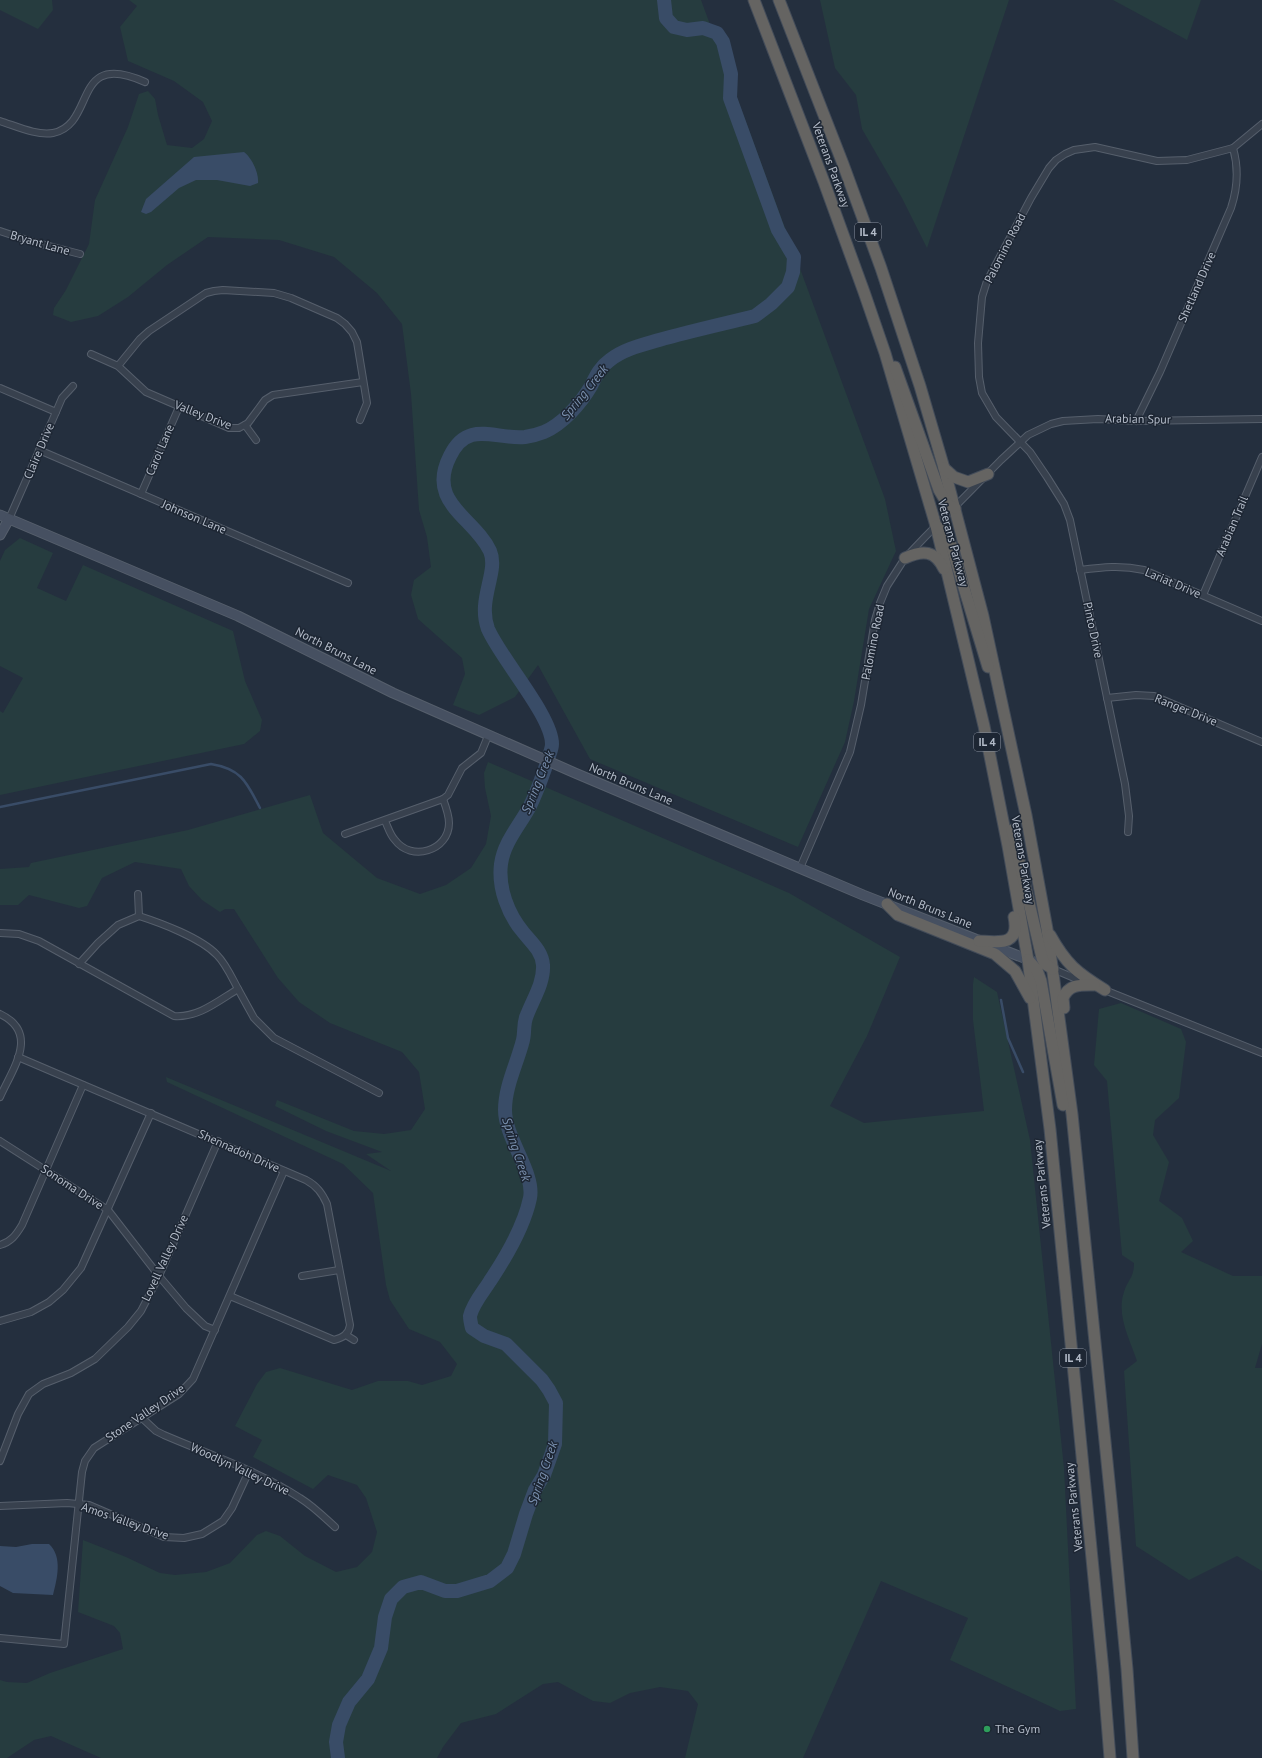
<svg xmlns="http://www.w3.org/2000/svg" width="1262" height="1758" viewBox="0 0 1262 1758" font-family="'PT Sans',sans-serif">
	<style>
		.green { fill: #263c3f }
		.water { fill: #394c67 }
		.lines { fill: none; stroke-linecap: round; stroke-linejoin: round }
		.stream { stroke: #394c67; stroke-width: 2.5 }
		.river { stroke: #394c67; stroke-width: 14 }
		.minor-casing { stroke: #565f6c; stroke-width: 8 }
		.secondary-casing { stroke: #565f6c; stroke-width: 11 }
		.trunk-casing { stroke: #434c59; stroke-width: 13 }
		.minor { stroke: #38414e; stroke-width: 6 }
		.secondary { stroke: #465061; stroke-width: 9 }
		.trunk { stroke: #656462; stroke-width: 11 }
		.leisure-dot { fill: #2e9e5b; stroke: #1d2633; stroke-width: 1.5 }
		.labels { text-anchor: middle; stroke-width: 3; stroke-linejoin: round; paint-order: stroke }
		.shield { fill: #1d2633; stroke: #878f9c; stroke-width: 1 }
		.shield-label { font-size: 11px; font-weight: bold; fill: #b4bcc9 }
		.street-label { font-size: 12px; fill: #b4bcc9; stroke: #1d2633 }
		.poi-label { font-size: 12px; fill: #b4bcc9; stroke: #1d2633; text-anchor: start }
		.water-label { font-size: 13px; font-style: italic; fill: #7c92b1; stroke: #1d2633 }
	</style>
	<rect width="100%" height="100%" fill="#242f3e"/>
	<g class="green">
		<path d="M0 0H52L53 10 38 29 0 10Z"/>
		<path d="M129 0H701L885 499 896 551 869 609 854 701 845 742 798 847 590 759 538 665 515 697 479 715 453 705 465 674 462 658 418 619 411 595 414 580 431 567 427 537 419 510 411 394 402 324 377 293 334 257 279 240 208 237 167 265 128 297 98 316 71 322 53 315 54 308 66 290 89 244 95 200 128 127 139 94 148 91 155 99 158 115 167 145 192 148 204 139 212 121 203 102 174 81 128 61 120 27 137 6Z"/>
		<path d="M820 0H1009L927 248 902 198 862 129 856 95 835 68Z"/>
		<path d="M1113 0H1201L1187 40Z"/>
		<path d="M20 538 53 553 37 588 66 601 83 565 233 631 245 681 262 720 260 731 244 744 0 795V711L3 713 23 678 0 666V561L5 550Z"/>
		<path d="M488 762 789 893 900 957 867 1036 830 1106 864 1123 984 1111 973 1020V984L974 977 997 992 1030 1140 1064 1468 1076 1709 1060 1711 950 1660 968 1618 881 1581 803 1758H685L698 1704 688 1691 660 1687 630 1693 610 1703 593 1701 558 1682 543 1684 496 1714 461 1723 443 1747 437 1758H101L51 1736 34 1740 7 1758H0V1680L7 1682 27 1683 50 1673 123 1649 120 1633 114 1626 78 1612 83 1540 126 1557 160 1573 175 1575 206 1572 230 1563 257 1535 266 1531 280 1536 305 1556 336 1572 357 1567 372 1552 377 1532 366 1498 357 1485 328 1475 313 1489 253 1457 262 1440 235 1426 257 1384 266 1372 280 1368 352 1390 378 1381H408L422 1385 451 1376 457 1364 440 1342 409 1329 390 1300 386 1285 373 1193 343 1164 167 1082 166 1077 391 1171 366 1154 382 1152 326 1131 275 1106 277 1100 354 1131 384 1134 411 1130 425 1109 419 1072 402 1052 330 1023 299 1002 278 978 234 909H225L220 912 202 900 189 886 181 869 135 862 102 878 87 906 79 908 29 895 18 905H0V869L29 867 31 863 188 830 310 795 323 833 377 878 420 894 446 885 471 868 486 844 491 816 485 788 484 773Z"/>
		<path d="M1121 1003 1181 1029 1186 1042 1179 1098 1155 1120 1153 1135 1169 1162 1159 1201 1182 1218 1193 1241 1181 1252 1233 1276H1262V1344L1255 1368H1262V1571L1237 1556 1189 1580 1136 1546 1124 1371 1137 1361C1130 1340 1116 1315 1124 1292 1128 1279 1134 1278 1134 1263L1122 1255 1107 1081 1094 1065 1099 1009Z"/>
	</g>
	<g class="water">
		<path d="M244 152C252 158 259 173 258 183L250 186 217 180H196L179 188 151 212 146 214 141 212 146 199 194 157Z"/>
		<path d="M32 1544H49C63 1557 57 1579 53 1595L13 1593 0 1586V1546L16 1547Z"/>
	</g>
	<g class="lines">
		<g class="stream">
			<path d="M0 807 211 764C242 769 247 783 260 808"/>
			<path d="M1001 1000 1008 1038 1023 1072"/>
		</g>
		<path class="river" d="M338 1758 336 1742 339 1725 349 1702 368 1679 381 1648 385 1617 391 1599 403 1587 421 1582 445 1591H457L490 1581 507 1568 514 1554 526 1514 535 1490 544 1475 555 1444 556 1403 549 1390 542 1380 506 1344 484 1336 472 1328C471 1324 470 1320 470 1316 473 1303 484 1291 490 1281 506 1257 524 1227 530 1198 535 1173 505 1138 505 1110 505 1086 517 1064 523 1040 525 1032 523 1023 527 1015 533 999 544 983 543 965 542 951 531 942 523 932 508 914 498 888 501 864 504 842 520 825 530 806 537 792 542 777 547 763 548 757 552 750 552 744 552 716 501 659 488 629 477 599 499 572 490 551 474 517 426 503 450 456 468 419 495 440 525 437 532 436 539 434 544 432 563 424 581 403 591 386 596 376 600 367 610 360 624 349 642 345 659 340 691 331 723 324 755 316L771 304 788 287 793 272 794 257 778 230 730 98 731 74 723 42 717 33 703 28 687 30 674 27 666 18 664 0"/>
		<g class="minor-casing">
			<g id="minor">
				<path d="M0 121C16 126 37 136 53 133 97 124 71 49 145 82"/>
				<path d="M0 231 30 241 80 254"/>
				<path d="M91 354 118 366 146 392 229 428H239L248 423 265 400 273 395 363 382"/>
				<path d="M118 366 140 339 149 331 206 293 214 291 223 290 274 293 291 298 337 318 345 324 352 332 357 342 367 403 360 420"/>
				<path d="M0 388 56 412"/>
				<path d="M1136 421 1160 372 1231 208C1238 187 1239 169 1233 148"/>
				<path d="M245 425 256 440"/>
				<path d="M39 450 348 583"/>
				<path d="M141 494 179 407"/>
				<path d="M9 519 56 412 62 398 73 386"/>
				<path d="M1080 570C1103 567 1121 565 1144 570L1262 621"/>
				<path d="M1203 595 1262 457"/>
				<path d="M1107 698 1136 695 1154 696 1262 742"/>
				<path d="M385 821C388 827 390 835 395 840 411 862 449 851 449 823 449 815 446 807 443 799"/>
				<path d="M1128 832 1129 816 1125 784 1070 520 1064 504 1047 477 1030 452 996 417 982 393 979 377 978 343 982 297 987 281 1031 198 1049 168 1056 160 1065 154 1074 150 1095 147 1157 161 1187 160 1233 148 1262 124"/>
				<path d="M345 834 443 799 448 795 462 768 481 753 488 736"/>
				<path d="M800 868 850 752 861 705 875 620 880 603 887 586 905 558 925 537 1001 460 1028 435 1051 424 1063 421 1098 419 1136 421 1262 419"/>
				<path d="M138 894 139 916"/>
				<path d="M0 933 19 934 39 941 174 1016C198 1018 218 1001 238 989L254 1018 274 1038 379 1093"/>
				<path d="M79 964 98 943 118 925 139 916C161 923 201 938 217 955 226 964 232 978 238 989"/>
				<path d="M1053 969 1086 983"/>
				<path d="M1102 989 1262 1053"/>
				<path d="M0 1014C40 1033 13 1068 0 1097"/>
				<path d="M18 1057 306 1180C317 1186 322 1193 327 1204L350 1325C349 1334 343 1338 334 1340L230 1296"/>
				<path d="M0 1141 108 1210 159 1276 186 1308 205 1326 215 1330"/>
				<path d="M0 1245C11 1242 16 1235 22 1225L83 1085"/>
				<path d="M302 1276 339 1270"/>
				<path d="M0 1321 31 1312 49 1302 63 1290 81 1268 151 1113"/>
				<path d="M346 1335 354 1340"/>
				<path d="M141 1417 156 1431 164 1435C208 1454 259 1471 300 1498 313 1506 324 1517 335 1527"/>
				<path d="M0 1461 18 1414 29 1394 43 1384 71 1373 95 1359 128 1327 141 1311 159 1276 218 1141"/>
				<path d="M0 1506 67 1503 89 1505 164 1537 184 1538 202 1534 223 1521 232 1508 249 1471"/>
				<path d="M0 1638 64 1644 82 1472 85 1461 94 1448 179 1394 193 1379 284 1171"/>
			</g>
		</g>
		<g class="secondary-casing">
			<g id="secondary">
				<path d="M0 515 238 616 393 693 575 773 863 895 1034 962"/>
				<path d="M0 535 9 519"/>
			</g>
		</g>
		<g class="trunk-casing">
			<g id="trunk">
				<path d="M754 0 824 182 864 292 885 353 936 526 984 726 1008 846 1028 960 1050 1129 1103 1671 1110 1758"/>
				<path d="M779 0 843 164 881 268 920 386 944 468 983 616 1026 815 1047 929 1072 1114 1111 1501 1127 1669 1133 1758"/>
				<path d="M895 367 939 490 948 505 955 508"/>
				<path d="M944 468 954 477 968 482 988 474"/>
				<path d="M936 526 944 532 951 545 988 667"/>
				<path d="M905 558C923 550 935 550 944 569"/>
				<path d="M1012 830 1042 958 1045 964 1053 969"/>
				<path d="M887 904 898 915 995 954 1015 971 1030 998"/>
				<path d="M1050 935C1066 964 1077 973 1105 990"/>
				<path d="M979 941C1000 942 1020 946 1014 917"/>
				<path d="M1028 960 1037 970 1041 981 1063 1105"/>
				<path d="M1064 1008 1063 998C1069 984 1080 985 1094 985"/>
			</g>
		</g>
		<use href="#minor" class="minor"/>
		<use href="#secondary" class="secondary"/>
		<use href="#trunk" class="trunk"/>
	</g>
	<circle class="leisure-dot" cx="987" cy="1729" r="4"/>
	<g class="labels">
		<g class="shield">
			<rect x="855" y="223" width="26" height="18" rx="3"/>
			<rect x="974" y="733" width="26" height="18" rx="3"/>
			<rect x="1060" y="1349" width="26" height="18" rx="3"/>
		</g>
		<g class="shield-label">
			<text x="868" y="236">IL 4</text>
			<text x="987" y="746">IL 4</text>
			<text x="1073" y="1362">IL 4</text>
		</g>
		<g class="street-label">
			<text transform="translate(831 165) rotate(70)" y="4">Veterans Parkway</text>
			<text transform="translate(40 243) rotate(16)" y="4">Bryant Lane</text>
			<text transform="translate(1005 248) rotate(-63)" y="4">Palomino Road</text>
			<text transform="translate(1197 287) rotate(-66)" y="4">Shetland Drive</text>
			<text transform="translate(203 415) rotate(21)" y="4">Valley Drive</text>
			<text transform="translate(1138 419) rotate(1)" y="4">Arabian Spur</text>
			<text transform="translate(160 450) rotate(-67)" y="4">Carol Lane</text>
			<text transform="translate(39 451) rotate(-67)" y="4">Claire Drive</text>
			<text transform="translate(194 517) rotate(23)" y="4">Johnson Lane</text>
			<text transform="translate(1232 526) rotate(-67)" y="4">Arabian Trail</text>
			<text transform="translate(953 543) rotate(75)" y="4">Veterans Parkway</text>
			<text transform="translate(1173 583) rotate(23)" y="4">Lariat Drive</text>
			<text transform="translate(1093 630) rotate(78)" y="4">Pinto Drive</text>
			<text transform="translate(873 642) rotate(-79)" y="4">Palomino Road</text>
			<text transform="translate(336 651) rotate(27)" y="4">North Bruns Lane</text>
			<text transform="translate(1186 710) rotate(22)" y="4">Ranger Drive</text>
			<text transform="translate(631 784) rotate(23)" y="4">North Bruns Lane</text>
			<text transform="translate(1023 860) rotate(80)" y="4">Veterans Parkway</text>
			<text transform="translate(930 908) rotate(22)" y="4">North Bruns Lane</text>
			<text transform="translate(239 1151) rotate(24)" y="4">Shennadoh Drive</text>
			<text transform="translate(1042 1184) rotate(-96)" y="4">Veterans Parkway</text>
			<text transform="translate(72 1187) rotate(33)" y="4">Sonoma Drive</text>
			<text transform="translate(165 1258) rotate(-65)" y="4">Lovell Valley Drive</text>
			<text transform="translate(145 1413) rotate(-34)" y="4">Stone Valley Drive</text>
			<text transform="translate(240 1469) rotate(25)" y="4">Woodlyn Valley Drive</text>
			<text transform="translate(1074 1507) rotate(-96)" y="4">Veterans Parkway</text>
			<text transform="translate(125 1521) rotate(19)" y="4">Amos Valley Drive</text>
		</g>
		<g class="poi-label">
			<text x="995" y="1733">The Gym</text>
		</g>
		<g class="water-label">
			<text transform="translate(584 392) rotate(-51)" y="5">Spring Creek</text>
			<text transform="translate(537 782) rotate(-68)" y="5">Spring Creek</text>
			<text transform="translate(517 1149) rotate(72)" y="5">Spring Creek</text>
			<text transform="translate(542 1473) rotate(-71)" y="5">Spring Creek</text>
		</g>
	</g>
</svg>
